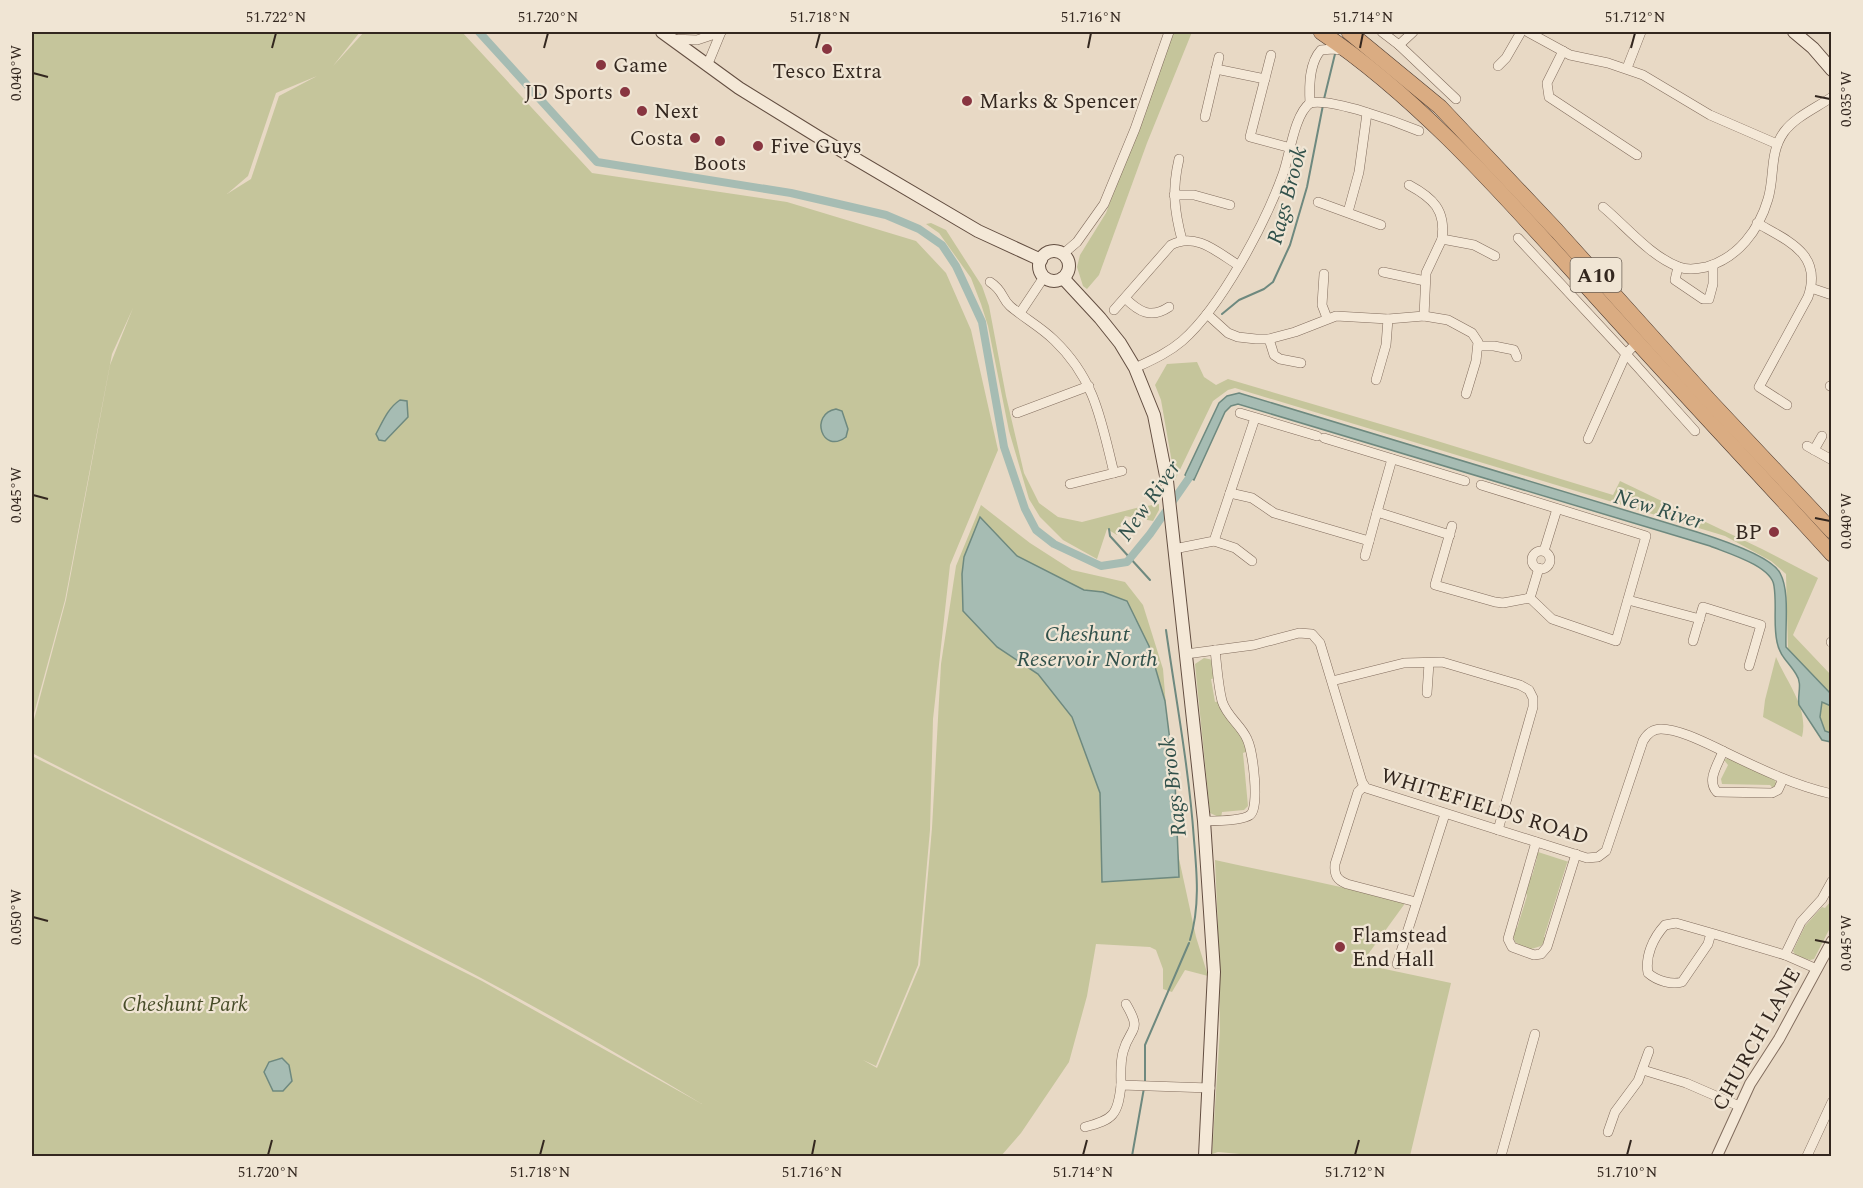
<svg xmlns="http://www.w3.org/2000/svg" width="1863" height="1188" viewBox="0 0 1863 1188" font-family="Spectral,serif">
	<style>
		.green { fill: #c5c59b; fill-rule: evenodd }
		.water { fill: #a6bcb3; stroke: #6e897f; stroke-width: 1.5 }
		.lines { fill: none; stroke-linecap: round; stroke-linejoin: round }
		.stream { stroke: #6e897f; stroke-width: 2 }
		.canal { stroke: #a6bcb3; stroke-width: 8 }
		.minor-casing { stroke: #816c5d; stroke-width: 10 }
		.tertiary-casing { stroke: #816c5d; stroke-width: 12 }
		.secondary-casing { stroke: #634e41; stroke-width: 14 }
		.trunk-casing { stroke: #4f3c31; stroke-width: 16 }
		.minor { stroke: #f4e8d7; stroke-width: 9 }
		.tertiary { stroke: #f4e8d7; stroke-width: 10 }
		.secondary { stroke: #f4e8d7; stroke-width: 12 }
		.trunk { stroke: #daac82; stroke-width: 15 }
		.ticks { fill: none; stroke: #33271f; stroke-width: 2 }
		.poi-dot { fill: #883540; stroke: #f0e5d4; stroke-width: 2 }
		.labels { text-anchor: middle; stroke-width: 4.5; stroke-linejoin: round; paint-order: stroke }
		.shield { fill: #f0e5d4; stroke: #6c6055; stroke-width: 1.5 }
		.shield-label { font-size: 20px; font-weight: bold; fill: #33271f }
		.poi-label { font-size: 21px; fill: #33271f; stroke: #f0e5d4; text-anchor: start }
		.street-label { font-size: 21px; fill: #33271f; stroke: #f0e5d4 }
		.park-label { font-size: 21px; font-style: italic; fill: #484d29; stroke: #f0e5d4 }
		.water-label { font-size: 22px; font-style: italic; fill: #31514b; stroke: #f0e5d4 }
		.neatline { fill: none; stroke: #33271f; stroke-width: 2 }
		.ticks-label { font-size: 15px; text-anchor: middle; fill: #33271f }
	</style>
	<rect width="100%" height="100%" fill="#e8d9c5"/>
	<g class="green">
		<path d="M32 32H360L333 66 364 32H462L592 173 787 202 916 241 946 273 971 330 998 450 950 565 933 719 930 830 918 965 876 1066 863 1060 877 1068 920 965 932 828 941 664 956 566 981 505 1030 543 1072 570 1125 582 1143 605 1163 669 1178 854 1196 937 1208 976 1185 970 1172 992 1163 989V969L1156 950 1150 947 1096 944 1087 996 1069 1062 1021 1133 1001 1156H32V756L482 981 702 1104C614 1051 525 1000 433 953 300 884 164 822 32 753V727L66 600 110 365 133 308 112 354 65 600 32 721ZM317 76 279 96 251 179 227 194 248 176 276 93Z"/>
		<path d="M1174 32H1192L1147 143 1099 275 1087 289 1083 286 1077 267 1080 255 1106 213Z"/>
		<path d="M931 223 946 230 982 286 989 306 1006 396 1024 473 1039 503 1058 517 1082 522 1140 507 1159 504V510L1153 521 1125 516 1117 535 1107 529 1097 559 1063 540 1040 517 1029 499 1009 431 988 326 981 304 971 278 939 233 926 224Z"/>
		<path d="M1197 362 1204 377 1216 385 1228 379 1421 436 1613 495 1620 481 1762 549 1818 578 1793 635 1831 675V694L1788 651 1786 574 1771 561 1725 536 1235 388 1228 390 1213 401 1175 480 1161 400 1155 385 1167 364Z"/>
		<path d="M1776 657C1787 683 1809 708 1802 737L1763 717 1765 700Z"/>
		<path d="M1204 658 1213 660 1217 678 1211 679 1215 702 1219 701 1239 730 1248 751 1243 753 1248 806 1244 810 1222 812 1221 818 1210 813 1195 664Z"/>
		<path d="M1822 702 1831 706V733L1825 731 1820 717Z"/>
		<path d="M1728 758 1774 778 1777 785 1773 788 1770 785 1722 784 1721 779 1728 765 1724 760Z"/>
		<path d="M1538 852 1569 862 1567 863 1544 937 1547 938 1541 946 1528 950 1515 942 1512 932 1513 927 1517 928 1527 896 1525 890 1528 877 1532 876 1537 858 1535 857Z"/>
		<path d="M1215 860C1279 874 1343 887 1406 902L1361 964 1451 983 1410 1156H1262L1218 1152 1212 1154 1220 1030 1218 927Z"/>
		<path d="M1831 901V926L1814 959 1810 960 1796 956 1793 951 1805 926 1822 907 1825 908Z"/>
	</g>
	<g class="water">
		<path d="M1239 393 1697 532C1716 538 1771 556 1780 573 1790 591 1785 626 1786 647L1831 694V706L1822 702 1820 717 1825 731 1831 733V742L1822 740 1799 705C1797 695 1803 684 1796 674 1789 662 1780 657 1777 642 1773 624 1777 605 1774 586 1772 566 1727 553 1710 546L1238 404 1231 406 1225 412 1194 480 1185 475 1219 403 1227 396Z"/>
		<path d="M400 400 407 401 408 417 385 441 379 440 376 434C383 421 388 408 400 400Z"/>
		<path d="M836 409 842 411 848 429 846 437C822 455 809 414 836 409Z"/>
		<path d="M980 517 1017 556 1084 590 1103 592 1127 601 1149 646 1165 701 1175 781 1179 877 1102 882 1100 793 1072 717 1038 674 997 647 963 611 962 574 964 557Z"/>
		<path d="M282 1058 289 1065 292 1081 283 1091H273L264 1072 269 1062Z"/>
	</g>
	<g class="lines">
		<g class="stream">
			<path d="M1324 99 1335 54"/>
			<path d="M1222 314 1239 300 1264 289 1273 282 1290 245 1307 187 1323 105"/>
			<path d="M1109 529 1110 536 1150 580"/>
			<path d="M1166 630C1176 700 1189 769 1194 840 1197 874 1200 907 1190 940"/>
			<path d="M1145 1083V1045L1189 943"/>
			<path d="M1132 1156 1144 1088"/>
		</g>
		<path class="canal" d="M479 32 597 162 791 193 856 208 886 215 919 229 942 245 956 266 982 322 1004 447 1025 509 1036 530 1054 544 1101 566 1127 562 1150 534 1189 478 1194 468"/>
		<g class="minor-casing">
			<g id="minor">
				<path d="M1382 32 1399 45 1456 99"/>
				<path d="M1528 32 1570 55 1608 63 1643 75 1710 115 1777 144"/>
				<path d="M672 39 697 40 721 32"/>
				<path d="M1399 45 1413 32"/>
				<path d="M1563 51 1547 83 1549 97 1637 155"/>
				<path d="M1271 55 1250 137 1291 148"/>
				<path d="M707 66 721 32"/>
				<path d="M1498 66 1506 58 1521 32"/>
				<path d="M1627 68 1641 32"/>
				<path d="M1216 69 1265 79"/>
				<path d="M1310 103C1332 98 1397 122 1419 131"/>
				<path d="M1310 103C1309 86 1309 63 1321 50L1333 49 1341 50"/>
				<path d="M1205 117 1219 57"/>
				<path d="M1179 159C1172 189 1174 210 1182 240"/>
				<path d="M1409 185C1433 198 1446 210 1442 239"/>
				<path d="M1174 195H1194L1230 205"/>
				<path d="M1318 202 1381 225"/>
				<path d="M1603 207C1626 226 1650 256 1679 267 1687 270 1697 269 1706 267 1738 258 1759 230 1768 199 1775 176 1769 153 1784 132 1795 117 1816 108 1832 97"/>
				<path d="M1348 212 1359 172 1367 113"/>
				<path d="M1757 223C1788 241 1823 254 1808 297L1759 387 1787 405"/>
				<path d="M1518 238 1626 354 1695 431"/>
				<path d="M1063 254 1077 242 1104 204 1135 129 1169 32"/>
				<path d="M1678 267 1675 280 1703 299H1709L1713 284V265"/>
				<path d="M1383 272 1425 281"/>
				<path d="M1324 274 1322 305 1327 318"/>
				<path d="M990 282C1004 291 1001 298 1010 306 1024 318 1041 327 1054 340 1095 379 1101 420 1114 473"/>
				<path d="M1811 288 1832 295"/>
				<path d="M1125 298C1139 312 1151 319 1169 307"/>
				<path d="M1114 310 1171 245C1196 232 1217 252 1238 265"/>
				<path d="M1020 313 1044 277"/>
				<path d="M1207 314 1228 333 1238 337 1256 339H1269L1295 332 1336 316 1388 319 1424 316 1448 320 1472 333 1478 342 1476 361 1466 394"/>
				<path d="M1424 316 1426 273 1442 239 1474 245 1495 256"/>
				<path d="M1269 339 1274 355 1280 359 1301 363"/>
				<path d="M1479 346H1494L1514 350 1517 357"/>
				<path d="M1135 368C1152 360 1168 353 1182 341 1221 307 1265 224 1283 174 1290 155 1294 115 1310 103"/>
				<path d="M1376 380 1386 345 1388 319"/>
				<path d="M1830 386 1832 387"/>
				<path d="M1017 413 1089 386"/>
				<path d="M1240 413 1317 436"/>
				<path d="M1324 438 1465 481"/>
				<path d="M1588 439 1626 354 1637 342"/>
				<path d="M1807 446 1814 450 1822 436"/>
				<path d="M1814 450 1832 460"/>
				<path d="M1070 484 1122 471"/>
				<path d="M1230 493 1252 498 1274 513 1369 541"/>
				<path d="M1377 512 1392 459"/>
				<path d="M1452 526 1435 585 1495 602 1503 603 1530 598 1552 619 1616 641 1646 536 1481 485"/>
				<path d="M1214 541 1235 548 1252 561"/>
				<path d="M1174 549 1214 541 1255 418"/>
				<circle cx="1541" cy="560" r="9"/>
				<path d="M1544 551 1557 509"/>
				<path d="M1365 556 1377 512 1450 535"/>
				<path d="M1530 598 1539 568"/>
				<path d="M1628 600 1700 619"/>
				<path d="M1693 641 1703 607 1761 625 1749 666"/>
				<path d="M1831 642H1832"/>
				<path d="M1186 654 1254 645 1299 633 1312 634 1320 643 1362 782 1366 788 1587 858 1598 857 1606 851 1643 741C1647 734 1652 729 1661 729 1679 729 1706 743 1723 751 1758 768 1793 785 1832 794"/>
				<path d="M1332 681 1404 663 1442 662 1520 685 1529 690 1533 698V707L1498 830"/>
				<path d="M1427 693 1429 663"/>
				<path d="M1723 751C1718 765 1706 780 1717 792L1772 793 1778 790 1783 779"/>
				<path d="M1364 786 1358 792 1335 864C1334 875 1337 880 1347 884L1416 902"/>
				<path d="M1204 821C1215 821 1242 821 1250 815 1260 808 1253 751 1247 739 1241 725 1227 717 1222 701 1218 685 1217 667 1215 650"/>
				<path d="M1536 842 1508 939 1512 947 1534 955 1541 954 1547 947 1576 854"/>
				<path d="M1711 933 1676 923 1665 925C1653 938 1645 956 1648 973 1657 981 1672 985 1682 982L1708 944 1711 933 1785 955 1817 969"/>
				<path d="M1785 955 1801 922 1822 899 1832 881"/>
				<path d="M1397 964 1445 814"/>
				<path d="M1643 1070 1686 1083 1739 1106"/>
				<path d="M1121 1085C1121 1074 1120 1063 1123 1052 1130 1026 1143 1033 1126 1004"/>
				<path d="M1085 1127C1113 1120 1118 1115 1121 1085L1210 1088"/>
				<path d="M1608 1132 1615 1112 1638 1081 1649 1051"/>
				<path d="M1501 1156 1535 1034"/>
				<path d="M1807 1156 1832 1102"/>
			</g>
		</g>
		<g class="tertiary-casing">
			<path id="tertiary" d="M1717 1156 1750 1084 1779 1039 1832 941"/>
		</g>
		<g class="secondary-casing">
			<g id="secondary">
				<path d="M662 32 739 88 820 138 978 231 1041 260"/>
				<path d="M1794 32 1813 48 1832 70"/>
				<circle cx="1054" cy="266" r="15"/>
				<path d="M1063 278 1100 318 1120 343 1135 368 1154 415 1167 481 1204 821 1214 972 1205 1156"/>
			</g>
		</g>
		<g class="trunk-casing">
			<g id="trunk">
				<path d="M1321 32C1423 101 1506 198 1589 289 1669 378 1751 465 1832 554"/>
				<path d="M1349 32 1440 107 1557 231 1709 400 1832 531"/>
			</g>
		</g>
		<use href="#minor" class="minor"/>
		<use href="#tertiary" class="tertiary"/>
		<use href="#secondary" class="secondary"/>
		<use href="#trunk" class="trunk"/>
	</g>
	<path class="ticks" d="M272 48 276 33M544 48 548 33M816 48 820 33M1088 48 1091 33M1360 48 1363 33M1631 48 1635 33M33 73 48 77M1815 96 1830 99M33 495 48 499M1815 518 1830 521M33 917 48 921M1815 940 1830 943M268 1155 272 1140M540 1155 544 1140M812 1155 815 1140M1083 1155 1087 1140M1355 1155 1359 1140M1627 1155 1631 1140"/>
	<g class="poi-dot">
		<circle cx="827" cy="49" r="6"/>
		<circle cx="601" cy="65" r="6"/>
		<circle cx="625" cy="92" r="6"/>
		<circle cx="967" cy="101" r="6"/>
		<circle cx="642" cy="111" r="6"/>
		<circle cx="695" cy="138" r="6"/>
		<circle cx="720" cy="141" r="6"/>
		<circle cx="758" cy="146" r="6"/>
		<circle cx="1774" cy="532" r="6"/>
		<circle cx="1340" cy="947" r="6"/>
	</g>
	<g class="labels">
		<rect class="shield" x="1570.5" y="258" width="51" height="34" rx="4.5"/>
		<g class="shield-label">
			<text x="1596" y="282">A10</text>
		</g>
		<g class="poi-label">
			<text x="613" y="72">Game</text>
			<text x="827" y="78" text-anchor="middle">Tesco Extra</text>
			<text x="613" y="99" text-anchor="end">JD Sports</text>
			<text x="979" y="108">Marks &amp; Spencer</text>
			<text x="654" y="118">Next</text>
			<text x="683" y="145" text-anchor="end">Costa</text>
			<text x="770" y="153">Five Guys</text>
			<text x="720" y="170" text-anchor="middle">Boots</text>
			<text x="1762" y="539" text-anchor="end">BP</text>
			<text x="1352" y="942">Flamstead<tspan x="1352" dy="24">End Hall</tspan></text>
		</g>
		<g class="street-label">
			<text transform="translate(1485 806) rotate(17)" y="7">WHITEFIELDS ROAD</text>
			<text transform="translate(1756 1039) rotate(-61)" y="7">CHURCH LANE</text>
		</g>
		<g class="park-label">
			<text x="185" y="1011">Cheshunt Park</text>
		</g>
		<g class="water-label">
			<text transform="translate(1286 195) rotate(-75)" y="8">Rags Brook</text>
			<text transform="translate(1148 500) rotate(-55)" y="8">New River</text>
			<text transform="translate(1659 508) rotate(17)" y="8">New River</text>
			<text x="1087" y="641">Cheshunt<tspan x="1087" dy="25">Reservoir North</tspan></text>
			<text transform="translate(1172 787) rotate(-97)" y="8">Rags Brook</text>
		</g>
	</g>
	<rect width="1863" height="1188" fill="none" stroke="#f0e5d4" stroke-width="66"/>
	<rect x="33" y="33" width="1797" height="1122" class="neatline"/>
	<g class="ticks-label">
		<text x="276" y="22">51.722°N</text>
		<text x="548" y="22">51.720°N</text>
		<text x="820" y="22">51.718°N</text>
		<text x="1091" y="22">51.716°N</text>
		<text x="1363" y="22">51.714°N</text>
		<text x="1635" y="22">51.712°N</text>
		<text transform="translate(16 73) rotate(-90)" y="5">0.040°W</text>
		<text transform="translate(1846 99) rotate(-90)" y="5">0.035°W</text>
		<text transform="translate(16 495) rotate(-90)" y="5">0.045°W</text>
		<text transform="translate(1846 521) rotate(-90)" y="5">0.040°W</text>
		<text transform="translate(16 917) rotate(-90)" y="5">0.050°W</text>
		<text transform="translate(1846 943) rotate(-90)" y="5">0.045°W</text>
		<text x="268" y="1177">51.720°N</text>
		<text x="540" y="1177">51.718°N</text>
		<text x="812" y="1177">51.716°N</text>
		<text x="1083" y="1177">51.714°N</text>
		<text x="1355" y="1177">51.712°N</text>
		<text x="1627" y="1177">51.710°N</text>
	</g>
</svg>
